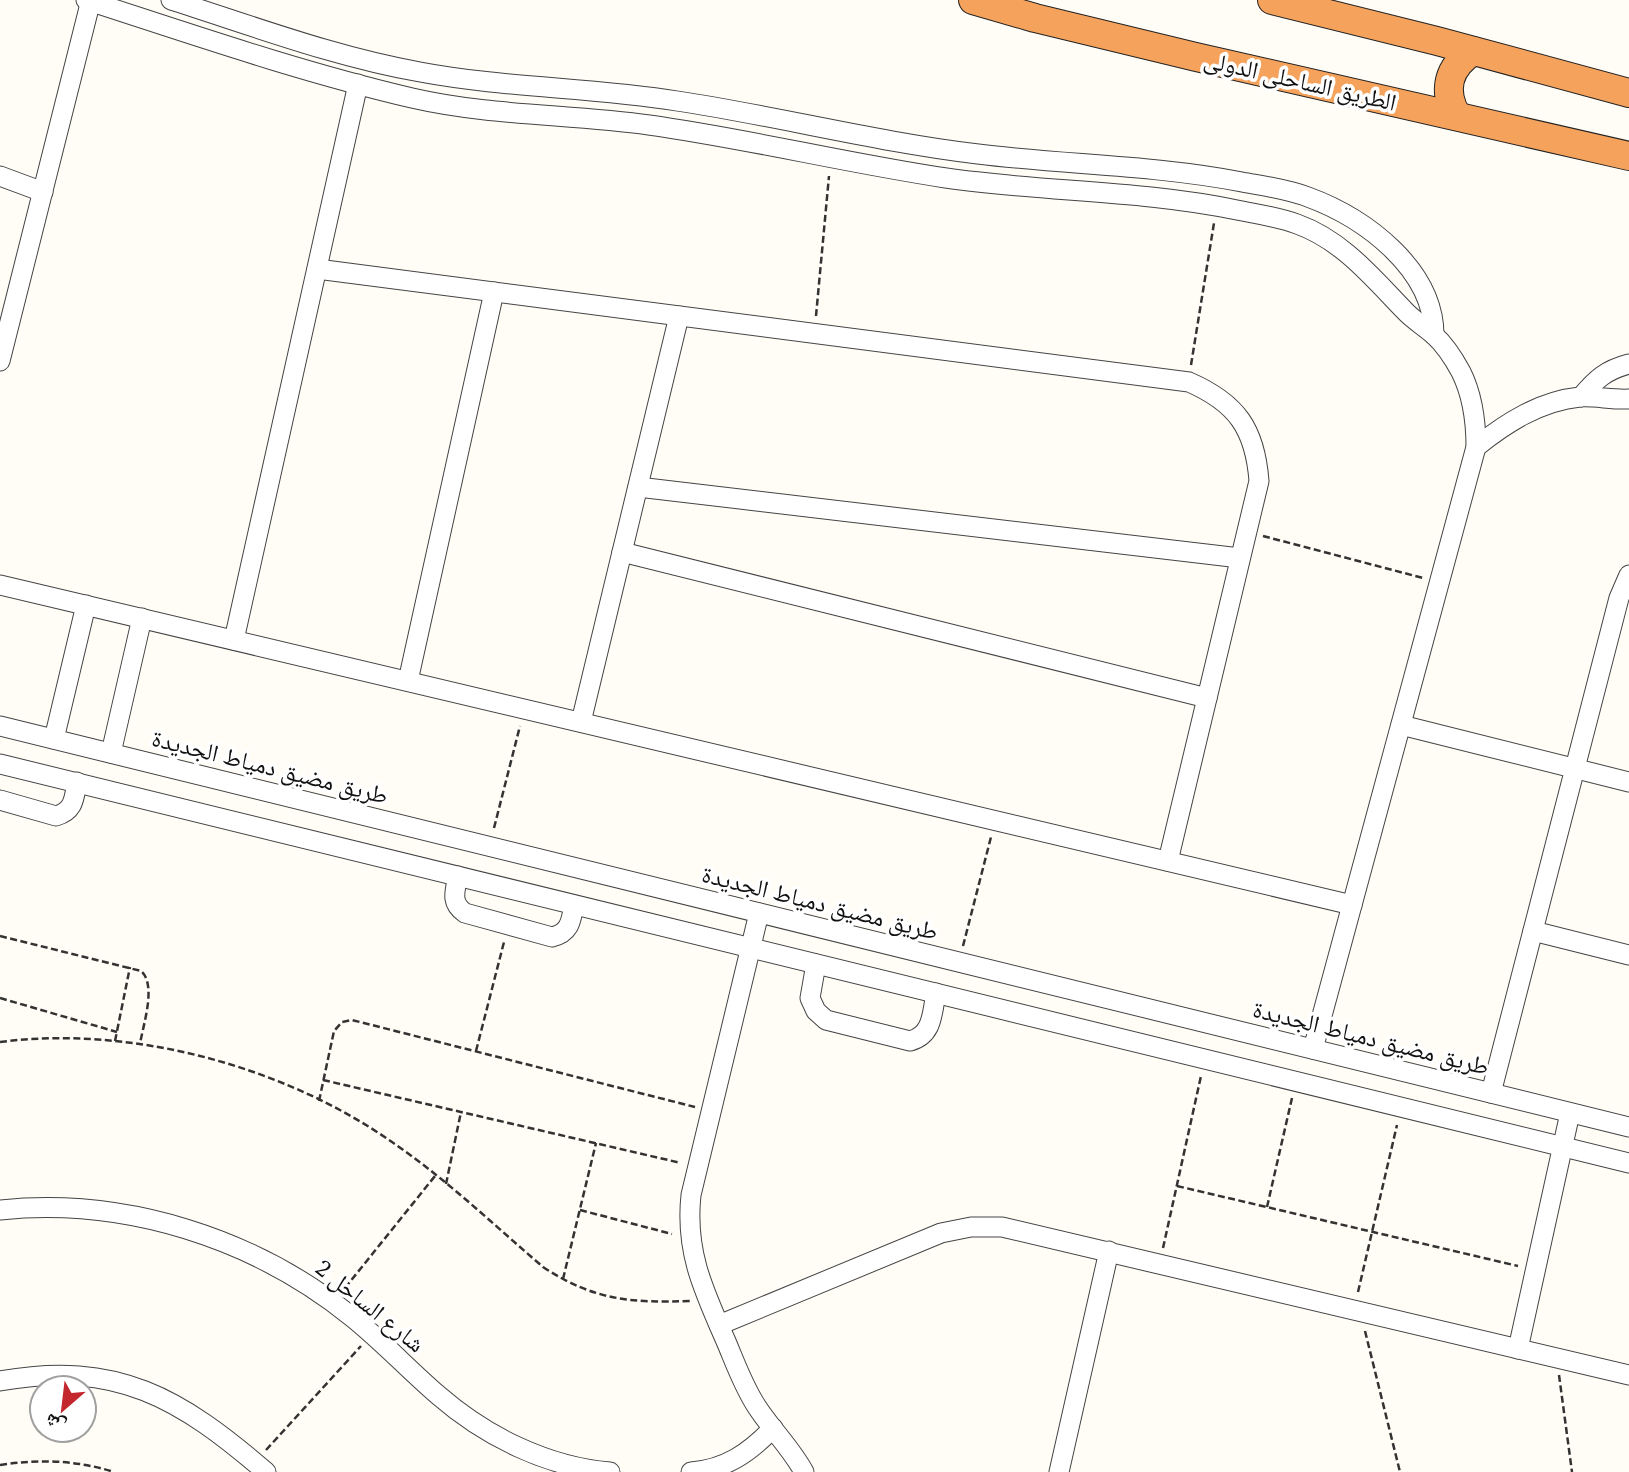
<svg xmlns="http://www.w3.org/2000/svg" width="1629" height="1472" viewBox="0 0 1629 1472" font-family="Spectral,'Noto Naskh Arabic',serif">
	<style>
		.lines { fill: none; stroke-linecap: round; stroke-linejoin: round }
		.minor-casing { stroke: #444; stroke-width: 21 }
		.highway-casing { stroke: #222; stroke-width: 30 }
		.path { stroke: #333; stroke-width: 2.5; stroke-dasharray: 7 3.5; stroke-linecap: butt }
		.minor { stroke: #fff; stroke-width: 19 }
		.highway { stroke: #f5a25d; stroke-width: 28 }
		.labels { text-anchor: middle; stroke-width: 7; stroke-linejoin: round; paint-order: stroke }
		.street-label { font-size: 24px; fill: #111; stroke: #fff }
	</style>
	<rect width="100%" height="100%" fill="#fffdf5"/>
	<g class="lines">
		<g class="minor-casing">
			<g id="minor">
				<path d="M86 0C194 35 301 72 412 98 490 116 570 114 649 125 749 139 846 163 946 178 1042 192 1141 190 1237 210 1257 214 1278 217 1297 224 1342 240 1372 277 1404 310 1413 320 1424 326 1434 335 1445 345 1454 359 1461 372 1473 396 1476 421 1476 447L1313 1049"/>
				<path d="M171 0C253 26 335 57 420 72 505 88 591 87 677 101 777 116 877 142 978 154 1066 165 1155 165 1242 182 1264 186 1287 189 1308 197 1365 218 1434 269 1434 335"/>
				<path d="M0 176 43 192"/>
				<path d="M317 269 1189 382C1237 403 1255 429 1259 481L1168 861"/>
				<path d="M0 361 91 0"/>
				<path d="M1581 397C1596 379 1606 370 1629 364"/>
				<path d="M1476 447C1506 423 1540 401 1580 397 1595 396 1613 400 1629 399"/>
				<path d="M638 487 1240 558"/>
				<path d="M622 552 1207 698"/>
				<path d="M0 585 1352 905"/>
				<path d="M234 640 358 84"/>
				<path d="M408 681 494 292"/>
				<path d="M581 722 679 316"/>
				<path d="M1401 725 1629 782"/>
				<path d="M0 726 1629 1127"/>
				<path d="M54 739 86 605"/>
				<path d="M111 753 142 618"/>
				<path d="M0 764 1629 1163"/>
				<path d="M0 800 56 816C74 811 74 799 77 782"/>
				<path d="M458 876C455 891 450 903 465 913L552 937C570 933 571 921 574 905"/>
				<path d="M759 913 691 1195C685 1251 703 1289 725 1339 735 1362 743 1386 757 1407 772 1430 791 1448 804 1472"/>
				<path d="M1533 931 1629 955"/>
				<path d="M816 964 810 998 816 1011 826 1020 910 1041C933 1035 932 1013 936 993"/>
				<path d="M1491 1093 1619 598 1629 575"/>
				<path d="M0 1210C125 1197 254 1238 352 1317 382 1341 409 1370 438 1395 485 1436 547 1467 610 1472"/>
				<path d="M719 1325 941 1233 971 1227H1002L1629 1375"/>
				<path d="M1518 1349 1570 1113"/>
				<path d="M0 1381C117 1360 180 1398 266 1472"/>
				<path d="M691 1472C726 1469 749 1453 773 1428"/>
				<path d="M1059 1472 1109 1251"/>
			</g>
		</g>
		<g class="highway-casing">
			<g id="highway">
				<path d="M973 0 1035 18 1196 57 1629 156"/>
				<path d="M1272 0 1437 41 1629 93"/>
				<path d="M1457 116C1442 91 1448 67 1473 51"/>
			</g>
		</g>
		<g class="path">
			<path d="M816 316 829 176"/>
			<path d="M1191 365 1214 223"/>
			<path d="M1263 536 1423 578"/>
			<path d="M494 828 520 726"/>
			<path d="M0 936 141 971C157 985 143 1025 140 1044"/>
			<path d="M963 946 991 837"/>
			<path d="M0 998 117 1032"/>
			<path d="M115 1041 130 967"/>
			<path d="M0 1042C132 1025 283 1066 392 1142 446 1179 494 1225 543 1267 595 1301 632 1303 691 1301"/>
			<path d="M476 1051 504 942"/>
			<path d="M323 1080 681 1163"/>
			<path d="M319 1101 334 1031 342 1022 352 1020 695 1107"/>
			<path d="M446 1184 461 1112"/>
			<path d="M1177 1186 1518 1266"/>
			<path d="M1267 1207 1292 1098"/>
			<path d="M580 1210 672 1234"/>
			<path d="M1163 1248 1201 1076"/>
			<path d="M563 1279 596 1143"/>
			<path d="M345 1288 435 1176"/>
			<path d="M1358 1292 1397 1125"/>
			<path d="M1365 1331 1400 1472"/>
			<path d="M1559 1375 1572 1472"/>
			<path d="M266 1450 361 1346"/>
			<path d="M0 1465C39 1459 76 1460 114 1472"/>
		</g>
		<use href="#minor" class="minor"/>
		<use href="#highway" class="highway"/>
	</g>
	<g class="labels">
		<g class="street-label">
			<text transform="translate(1300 81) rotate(13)" y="8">الطريق الساحلى الدولى</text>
			<text transform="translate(270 767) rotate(14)" y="8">طريق مضيق دمياط الجديدة</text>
			<text transform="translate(820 903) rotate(14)" y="8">طريق مضيق دمياط الجديدة</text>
			<text transform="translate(1371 1038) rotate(14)" y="8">طريق مضيق دمياط الجديدة</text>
			<text transform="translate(370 1306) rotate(39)" y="8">شارع الساحل 2</text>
		</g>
	</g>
	<g transform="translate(63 1409) rotate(208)"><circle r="33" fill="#ffffff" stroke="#a0a0a0" stroke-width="2"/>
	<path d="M0-5L12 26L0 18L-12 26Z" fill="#c4262e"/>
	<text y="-10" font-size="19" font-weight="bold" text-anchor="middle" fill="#111111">ش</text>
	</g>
</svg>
